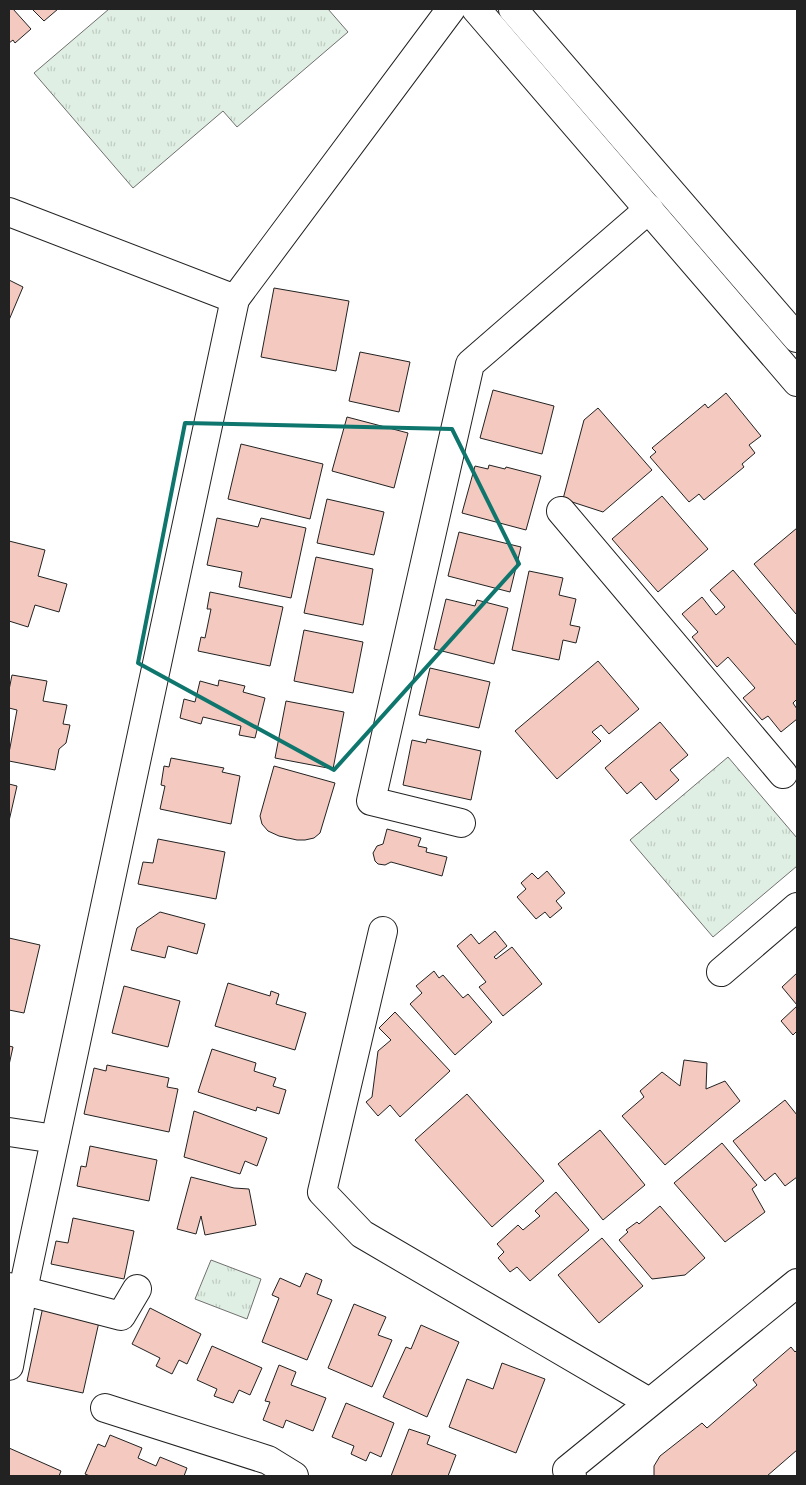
<svg xmlns="http://www.w3.org/2000/svg" width="806" height="1485" viewBox="0 0 806 1485" font-family="Mulish,sans-serif">
	<style>
		.grass { fill: url(#grass-tufts); stroke: #6f6f6f }
		.building { fill: #f3c9c0; stroke: #222 }
		.lines { fill: none; stroke-linecap: round; stroke-linejoin: round }
		.minor-casing { stroke: #222; stroke-width: 30 }
		.minor { stroke: #fff; stroke-width: 28 }
		.marked { fill: none; stroke: #0f766e; stroke-width: 4; stroke-linejoin: round }
	</style>
	<defs>
		<pattern id="grass-tufts" width="24" height="20" patternUnits="userSpaceOnUse" patternTransform="scale(1.25)"><rect width="24" height="20" fill="#e0efe3"/><path d="M3 7l-1-3M5 7V3M7 7l1-3M15 17l-1-3M17 17v-4M19 17l1-3" fill="none" stroke="#c0cdc2"/></pattern>
	</defs>
	<rect width="100%" height="100%" fill="#fff"/>
	<g class="grass">
		<path d="M109 9H328L348 32 237 127 223 111 133 188 34 73Z"/>
		<path d="M728 757 797 838V866L713 937 630 840Z"/>
		<path d="M211 1260 261 1279 247 1319 195 1299Z"/>
	</g>
	<g class="building">
		<path d="M9 9H13L31 29 15 43 13 40 9 43Z"/>
		<path d="M32 9H58L44 21Z"/>
		<path d="M9 280 23 287 9 320Z"/>
		<path d="M274 288 349 301 336 371 261 357Z"/>
		<path d="M360 352 410 362 399 412 349 401Z"/>
		<path d="M493 390 554 406 542 454 480 438Z"/>
		<path d="M726 393 761 436 749 445 755 453 742 464 744 467 704 500 699 494 689 502 650 457 656 452 652 448 705 404 708 408Z"/>
		<path d="M598 408 652 470 603 512 563 499 584 420Z"/>
		<path d="M347 417 408 433 394 488 332 471Z"/>
		<path d="M241 444 323 464 310 519 228 499Z"/>
		<path d="M489 465 505 469 506 467 541 476 526 530 462 513 475 466 488 469Z"/>
		<path d="M662 496 708 549 658 592 612 539Z"/>
		<path d="M327 499 384 512 374 555 317 543Z"/>
		<path d="M217 518 258 527 261 518 306 528 291 598 239 587 242 572 207 565Z"/>
		<path d="M797 528V613L796 614 754 564Z"/>
		<path d="M459 532 521 547 510 592 448 576Z"/>
		<path d="M9 541 45 550 38 576 67 584 59 612 35 605 28 627 9 621Z"/>
		<path d="M316 557 373 569 363 625 304 613Z"/>
		<path d="M733 570 797 646V699L793 703 797 709V719L781 732 768 716 762 720 743 698 755 688 728 657 717 667 692 637 698 632 682 614 702 597 716 615 725 607 710 590Z"/>
		<path d="M529 571 563 578 559 595 576 599 570 625 580 627 576 643 563 640 559 660 512 650Z"/>
		<path d="M210 592 283 607 270 666 198 651 201 637 205 638 211 609H207Z"/>
		<path d="M446 599 475 606 477 600 508 608 494 664 434 649Z"/>
		<path d="M304 630 363 642 353 693 294 681Z"/>
		<path d="M598 661 639 709 609 734 601 725 592 732 601 741 557 779 515 731Z"/>
		<path d="M430 668 490 682 479 728 419 715Z"/>
		<path d="M12 675 47 681 43 701 67 705 63 724 70 725 66 743 59 749 55 770 9 761V753L17 710 9 708V690Z"/>
		<path d="M219 680 245 686 243 692 265 698 255 738 239 735 241 726 203 717 201 724 180 718 184 699 195 702 200 681 218 686Z"/>
		<path d="M286 701 344 712 333 769 275 758Z"/>
		<path d="M660 722 688 755 670 770 679 780 656 800 641 782 627 794 605 768Z"/>
		<path d="M427 739 481 751 471 800 403 785 412 740 426 743Z"/>
		<path d="M171 758 224 768 222 772 240 776 231 824 160 809 165 786 161 785 164 766 169 767Z"/>
		<path d="M274 766 335 783 320 833 314 838 305 840H297L279 836 268 831 262 824 260 816Z"/>
		<path d="M9 784 17 786 9 821Z"/>
		<path d="M387 829 421 838 418 846 427 848 426 852 447 857 442 876 391 862 385 865 378 864 375 861 373 853 377 846 383 844Z"/>
		<path d="M158 839 225 852 216 899 138 884 143 862 153 863Z"/>
		<path d="M547 871 565 893 556 901 562 908 550 918 545 912 536 919 517 897 526 889 521 883 532 873 538 879Z"/>
		<path d="M160 912 205 924 197 954 168 946 165 958 131 950 137 928Z"/>
		<path d="M495 931 507 946 494 957 496 959 512 947 542 984 503 1016 479 987 486 982 457 946 471 934 479 944Z"/>
		<path d="M9 938 40 945 24 1013 9 1010Z"/>
		<path d="M434 971 439 978 443 975 463 998 468 994 492 1022 455 1055 410 1004 422 993 416 986Z"/>
		<path d="M797 973V1005L782 987Z"/>
		<path d="M228 983 270 996 271 991 279 994 276 1004 306 1013 295 1050 215 1026Z"/>
		<path d="M124 986 180 1001 168 1047 112 1033Z"/>
		<path d="M797 1006V1031L793 1035 781 1021Z"/>
		<path d="M395 1012 450 1071 400 1117 390 1105 378 1116 366 1102 372 1097 378 1051 391 1040 379 1028Z"/>
		<path d="M9 1046 13 1047 9 1065Z"/>
		<path d="M212 1049 256 1063 254 1071 276 1078 273 1086 286 1090 279 1114 257 1107 256 1111 198 1092Z"/>
		<path d="M684 1060 707 1063 706 1089 725 1081 740 1101 665 1165 622 1116 644 1097 640 1091 662 1072 680 1086Z"/>
		<path d="M107 1065 169 1078 167 1087 178 1089 169 1132 84 1114 94 1068 106 1071Z"/>
		<path d="M467 1094 544 1181 492 1227 415 1140Z"/>
		<path d="M785 1100 797 1115V1177L785 1186 775 1173 765 1181 733 1141Z"/>
		<path d="M194 1111 267 1138 257 1166 245 1161 240 1174 184 1157Z"/>
		<path d="M600 1130 645 1185 603 1220 558 1164Z"/>
		<path d="M722 1143 757 1185 752 1189 765 1212 725 1242 674 1183Z"/>
		<path d="M90 1146 157 1160 149 1201 77 1186 81 1166 86 1167Z"/>
		<path d="M191 1177 234 1188 249 1189 256 1225 205 1235 201 1216 196 1234 177 1229Z"/>
		<path d="M556 1192 589 1230 530 1281 517 1267 510 1272 498 1258 504 1252 497 1244 518 1225 523 1230 540 1216 535 1211Z"/>
		<path d="M660 1206 705 1258 685 1275 652 1279 619 1240 628 1232 626 1230 637 1222 639 1224Z"/>
		<path d="M73 1218 134 1231 124 1279 51 1264 56 1241 68 1243Z"/>
		<path d="M602 1238 643 1286 599 1323 558 1275Z"/>
		<path d="M306 1273 322 1280 317 1294 332 1300 307 1360 262 1342 279 1298 272 1295 280 1278 300 1287Z"/>
		<path d="M44 1302 99 1322 83 1393 27 1381Z"/>
		<path d="M354 1304 386 1317 378 1335 392 1340 372 1387 328 1368Z"/>
		<path d="M150 1308 201 1334 187 1364 179 1360 172 1374 156 1366 160 1358 132 1344Z"/>
		<path d="M421 1325 459 1342 427 1417 383 1397 406 1347 411 1349Z"/>
		<path d="M212 1346 262 1368 250 1395 239 1390 233 1403 214 1396 217 1389 197 1380Z"/>
		<path d="M791 1347 795 1352 797 1350V1450L767 1476H654V1466L660 1456 702 1423 707 1428 757 1385 753 1380Z"/>
		<path d="M502 1363 545 1379 516 1453 449 1427 467 1379 493 1389Z"/>
		<path d="M279 1365 296 1372 291 1385 326 1398 313 1431 286 1420 283 1428 263 1420 270 1402 265 1401Z"/>
		<path d="M346 1403 394 1423 381 1457 370 1452 366 1461 351 1454 354 1446 332 1437Z"/>
		<path d="M409 1429 430 1436 427 1444 456 1455 448 1476H391Z"/>
		<path d="M110 1435 142 1448 138 1458 156 1466 160 1457 187 1468 184 1476H90L85 1474 98 1444 105 1447Z"/>
		<path d="M9 1448 61 1471 59 1476H9Z"/>
	</g>
	<g class="lines">
		<g class="minor-casing">
			<g id="minor">
				<path d="M476 9 797 382"/>
				<path d="M513 9 797 338"/>
				<path d="M9 212 235 299 451 9"/>
				<path d="M561 511 783 774"/>
				<path d="M461 823 371 801 470 364 649 209"/>
				<path d="M383 931 322 1192 362 1234 649 1402"/>
				<path d="M721 972 797 907"/>
				<path d="M9 1132 55 1139"/>
				<path d="M9 1287 121 1316 137 1289"/>
				<path d="M9 1366 23 1290 235 299"/>
				<path d="M105 1408 268 1460 294 1476"/>
				<path d="M572 1476 567 1470 797 1283"/>
			</g>
		</g>
		<use href="#minor" class="minor"/>
	</g>
	<path class="marked" d="M185 423 452 429 519 564 334 770 138 663Z"/>
	<rect width="806" height="1485" fill="none" stroke="#222222" stroke-width="20"/>
</svg>
